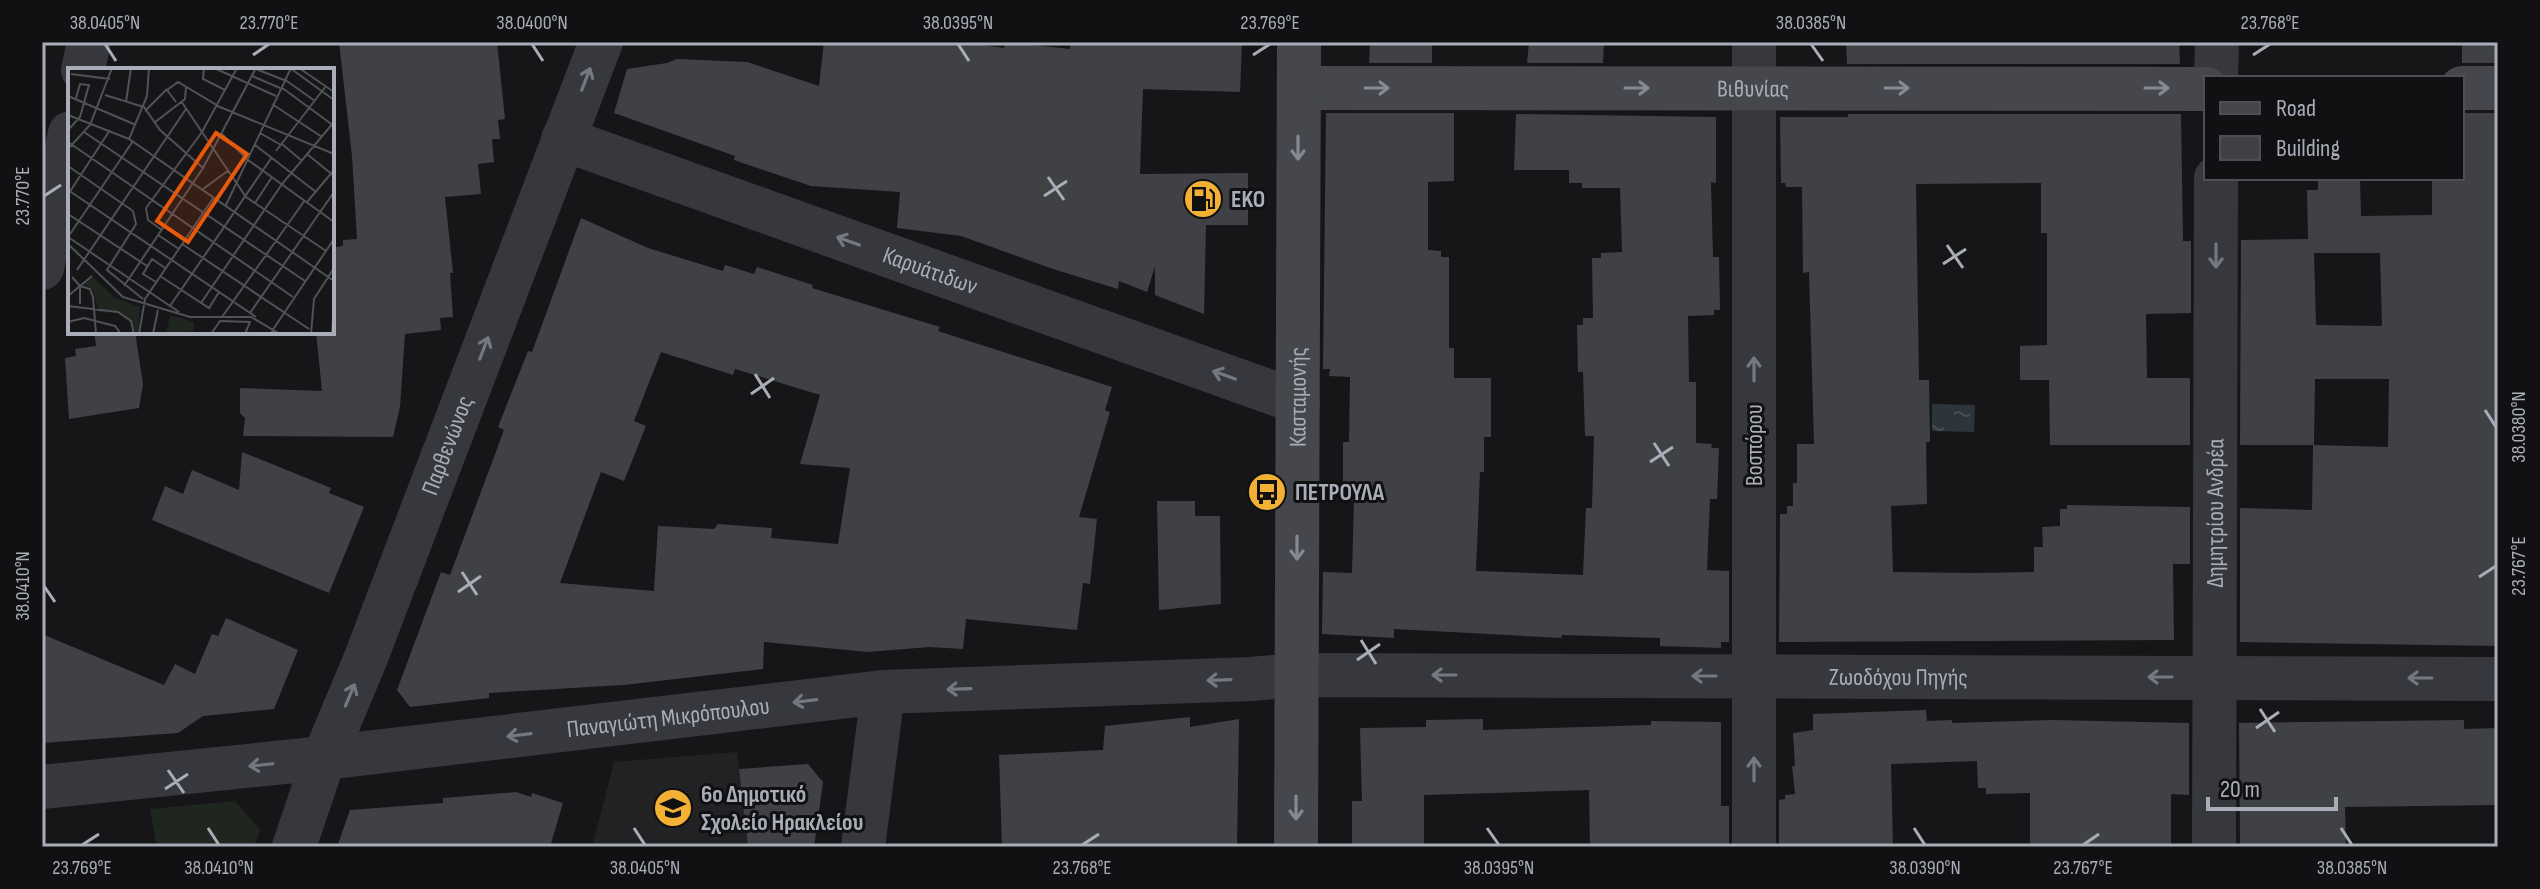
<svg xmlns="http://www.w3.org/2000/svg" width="2540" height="889" viewBox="0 0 2540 889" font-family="'Sofia Sans Condensed',sans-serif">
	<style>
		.built { fill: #222225 }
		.green { fill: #1e261f }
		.water { fill: url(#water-ripples) }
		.building { fill: #404145; fill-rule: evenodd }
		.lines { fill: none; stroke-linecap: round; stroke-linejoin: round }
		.street { stroke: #37383d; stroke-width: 44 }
		.secondary { stroke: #45474d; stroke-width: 44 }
		.oneway { stroke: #757881 }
		.oneway2 { stroke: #858993 }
		.ticks { fill: none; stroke: #a8adb8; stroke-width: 3 }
		.labels { text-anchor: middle; stroke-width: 6; stroke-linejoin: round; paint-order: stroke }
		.street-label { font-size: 24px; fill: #a8adb8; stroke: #111113 }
		.poi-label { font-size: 24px; font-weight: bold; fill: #a8adb8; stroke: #111113; text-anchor: start }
		.inset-road { fill: none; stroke: #505258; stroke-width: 2 }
		.view { fill: #e8590c; fill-opacity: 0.15; stroke: #e8590c; stroke-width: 4 }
		.inset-edge { fill: none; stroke: #a8adb8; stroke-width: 4 }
		.neatline { fill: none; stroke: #a8adb8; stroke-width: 3 }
		.ticks-label { font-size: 20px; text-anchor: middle; fill: #a8adb8 }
	</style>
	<defs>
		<pattern id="water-ripples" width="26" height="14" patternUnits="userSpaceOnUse" patternTransform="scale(2)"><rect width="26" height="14" fill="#2c353c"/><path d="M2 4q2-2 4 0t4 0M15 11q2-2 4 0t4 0" fill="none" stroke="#485056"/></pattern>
	</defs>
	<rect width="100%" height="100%" fill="#161618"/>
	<path class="built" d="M737 752 748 847H592L614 762Z"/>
	<path class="green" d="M235 801 260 830 254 847H150L156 843 150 809Z"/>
	<path class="water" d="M1932 404 1975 405 1974 432 1932 431Z"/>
	<g class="building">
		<path d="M339 42H497L505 119 498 120 500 139H492L494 162 478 164 481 194 445 197 453 273H450L453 317 440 318 441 330 405 334 400 407 393 437 243 436 245 418 240 413V388L322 391 316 332H332V290H336L332 248 343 246V240L357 239 352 156Z"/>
		<path d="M824 42H961L1004 48 1005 42 1070 49V42H1242L1240 92 1143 89 1140 174 1248 173V225H1206L1204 314 1155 295V266L1147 292 1119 281 1118 289 1056 270 961 236 897 228 900 192 811 186 734 160 735 156 614 113 627 69 667 63 677 59 747 62 819 86Z"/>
		<path d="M1370 42H1432V63H1369Z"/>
		<path d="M1529 42H1604L1603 63H1527Z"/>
		<path d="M1846 42H2179L2180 64H1847Z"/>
		<rect x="2462" y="42" width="36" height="21"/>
		<path d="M1326 113H1454V181L1428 182V250L1441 251V257H1449V348H1454V378H1491V437H1484V472H1480L1476 571 1583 575 1586 508H1592L1594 436H1585L1583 372H1578L1577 325H1583V318H1593L1592 258H1601V253L1622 252 1620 188H1582V183H1569V170H1514L1516 114 1716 117V183L1711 182 1713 257H1719L1720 310H1714V315L1688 316 1689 382H1696V443L1712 444 1711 448H1719L1717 499H1710L1707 570 1729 571V642H1721V648L1660 646V638L1562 635 1561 638 1394 629V638L1322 634 1323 572 1352 573 1354 501H1343V442H1349L1350 377 1329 376 1330 369H1323Z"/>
		<path d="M2462 113H2498V646L2240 642V508L2312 510 2313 445 2388 447 2389 379H2315L2314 445H2240L2241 240 2308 239 2307 190H2318V178H2360L2361 216 2432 215V178H2462ZM2314 253H2380L2382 326 2316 325Z"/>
		<path d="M1848 114H2181L2183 241H2191V313L2146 314 2147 378H2190V445H2050L2049 380H2020V346L2047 345V233H2041V183L1916 184 1919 380H1929L1930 442H1926L1927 504 1891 506 1893 572 1976 573 2034 572V547H2043L2042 527 2060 526V509H2067V505L2190 507V564H2173L2174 640 1779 642 1780 514H1787V506H1793V483H1797V444H1814L1809 272 1803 273 1802 187H1786L1785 183H1781L1780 117H1848Z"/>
		<path d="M581 218 648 248 723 271 725 265 754 274 757 267 813 285 812 288 940 327 938 331 1112 387 1105 410 1110 412 1079 517 1097 519 1090 584 1083 583 1077 630 966 619 963 649 929 647 868 652 764 642 763 669 624 685 489 693V698L410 707 397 690 441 572 450 575 504 430 498 427 528 351 532 352ZM661 352 733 375 735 369 820 395 800 464 850 468 838 544 771 538 772 528 718 524 714 529 658 526 654 591 560 583 601 472 624 481 646 426 634 421Z"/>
		<path d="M94 332H135L143 384 139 408 69 419 65 358 76 356 75 349 96 346Z"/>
		<path d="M242 452 331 488 329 493 364 507 329 593 152 520 165 486 183 494 192 470 239 490Z"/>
		<path d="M1157 501H1195V516H1220L1221 604 1159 610Z"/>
		<path d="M226 618 298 650 274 709 203 716 178 733 42 743V634L164 685 175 664 195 674 212 634 218 636Z"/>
		<path d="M1926 710 1927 721 1952 720V723L2053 720 2189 723V795L2171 794V847H2030V793L1986 794V788H1978L1977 761 1891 764 1893 847H1779V800L1785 799V795L1795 794 1792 766H1795L1793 733 1813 730V714Z"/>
		<path d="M1190 717V727L1239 719 1237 847H1002L999 755 1103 750 1105 726Z"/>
		<path d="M1483 719V730L1651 725V721L1721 722V806H1729V846L1590 847 1589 790 1424 795V847H1352V801H1362L1360 728 1426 727V720Z"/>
		<path d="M2464 720V729L2498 728V805L2345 807 2346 847H2240L2239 723Z"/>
		<path d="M808 764 823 782 814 847H748L739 769Z"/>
		<path d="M516 792 531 797 532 793 563 803 550 847H337L350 810 443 803V798Z"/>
	</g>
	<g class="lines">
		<g class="street">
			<path d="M83 70 89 42"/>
			<path d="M2216 78 2217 42"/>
			<path id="s1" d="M563 139 1298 402"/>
			<path d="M42 268 70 133"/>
			<path id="s2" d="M42 787 324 758 883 692 1251 679 1297 675 2498 679"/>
			<path id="s3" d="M294 847 324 758 365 660 601 42"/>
			<path d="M863 847 883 692"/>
			<path d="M1754 847V42"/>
			<path id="s4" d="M2214 847 2216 178"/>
		</g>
		<g class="secondary">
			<path id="s5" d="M1299 88 2206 89"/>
			<path d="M2462 88H2498"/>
			<path id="s6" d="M1296 847 1299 42"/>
		</g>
	</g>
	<defs><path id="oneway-shaft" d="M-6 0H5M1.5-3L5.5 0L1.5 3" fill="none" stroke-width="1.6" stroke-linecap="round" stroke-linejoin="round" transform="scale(2)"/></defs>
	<g class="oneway">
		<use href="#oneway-shaft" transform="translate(586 79) rotate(-69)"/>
		<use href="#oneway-shaft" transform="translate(848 241) rotate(-160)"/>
		<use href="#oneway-shaft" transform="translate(2216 256) rotate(90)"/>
		<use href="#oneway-shaft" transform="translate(484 348) rotate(-69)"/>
		<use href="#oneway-shaft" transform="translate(1754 369) rotate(-90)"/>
		<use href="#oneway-shaft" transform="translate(1224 375) rotate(-160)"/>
		<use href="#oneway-shaft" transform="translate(1444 675) rotate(-180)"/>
		<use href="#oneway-shaft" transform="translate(1704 676) rotate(-180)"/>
		<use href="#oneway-shaft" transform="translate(2160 677) rotate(-180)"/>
		<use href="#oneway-shaft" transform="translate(2420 678) rotate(-180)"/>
		<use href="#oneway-shaft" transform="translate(1219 680) rotate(178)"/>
		<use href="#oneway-shaft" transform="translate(959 689) rotate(178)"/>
		<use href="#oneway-shaft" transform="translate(350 695) rotate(-67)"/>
		<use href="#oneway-shaft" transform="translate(805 701) rotate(173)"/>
		<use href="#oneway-shaft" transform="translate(519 735) rotate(173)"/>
		<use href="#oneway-shaft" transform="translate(261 765) rotate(174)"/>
		<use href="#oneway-shaft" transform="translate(1754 769) rotate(-90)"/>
	</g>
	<g class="oneway2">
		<use href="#oneway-shaft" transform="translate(1377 88)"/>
		<use href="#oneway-shaft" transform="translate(1637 88)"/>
		<use href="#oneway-shaft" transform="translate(1897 88)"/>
		<use href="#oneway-shaft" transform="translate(2157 88)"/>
		<use href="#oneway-shaft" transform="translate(1298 148) rotate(90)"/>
		<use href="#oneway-shaft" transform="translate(1297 548) rotate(90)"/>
		<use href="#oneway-shaft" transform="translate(1296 808) rotate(90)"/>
	</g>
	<path class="ticks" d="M105 44 116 61M532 44 543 61M958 44 969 61M1811 44 1823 61M253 55 269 44M1253 55 1270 44M2253 55 2270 44M1048 177 1064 200M44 196 61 185M1044 196 1067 181M1947 245 1963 268M1943 264 1966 249M755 374 770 398M751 394 774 378M2485 410 2496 427M1654 443 1669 466M1650 462 1673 447M462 572 477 595M2479 577 2496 566M44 586 55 602M458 592 481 576M1361 640 1376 664M1357 660 1380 644M2260 709 2275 732M2256 728 2279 712M168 770 184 793M165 789 188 774M208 828 219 845M634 828 645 845M1487 828 1499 845M1914 828 1925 845M2341 828 2352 845M82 845 99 834M1082 845 1099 834M2083 845 2099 834"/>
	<defs>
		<g id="fuel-disc" transform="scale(2)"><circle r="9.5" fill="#f2b134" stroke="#111113"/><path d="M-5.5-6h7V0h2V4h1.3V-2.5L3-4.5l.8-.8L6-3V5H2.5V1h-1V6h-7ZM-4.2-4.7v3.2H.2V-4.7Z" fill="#111"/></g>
		<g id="bus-disc" transform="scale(2)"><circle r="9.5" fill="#f2b134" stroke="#111113"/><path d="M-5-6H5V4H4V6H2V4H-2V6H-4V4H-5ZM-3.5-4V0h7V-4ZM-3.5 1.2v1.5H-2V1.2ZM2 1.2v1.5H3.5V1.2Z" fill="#111"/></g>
		<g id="school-disc" transform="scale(2)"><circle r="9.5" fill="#f2b134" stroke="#111113"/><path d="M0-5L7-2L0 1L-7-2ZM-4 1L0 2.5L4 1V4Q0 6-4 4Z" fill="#111"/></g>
	</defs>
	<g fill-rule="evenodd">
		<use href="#fuel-disc" x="1203" y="199"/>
		<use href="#bus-disc" x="1267" y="492"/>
		<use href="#school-disc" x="673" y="808"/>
	</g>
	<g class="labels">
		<g class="street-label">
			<text dy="8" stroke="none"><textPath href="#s5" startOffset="454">Βιθυνίας</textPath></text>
			<text dy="8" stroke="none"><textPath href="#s1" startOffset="390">Καρυάτιδων</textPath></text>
			<text dy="8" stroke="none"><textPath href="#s6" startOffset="450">Κασταμονής</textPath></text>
			<text dy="8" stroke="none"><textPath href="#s3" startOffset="430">Παρθενώνος</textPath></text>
			<text transform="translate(1754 445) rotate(-90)" y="8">Βοσπόρου</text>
			<text dy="8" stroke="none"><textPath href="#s4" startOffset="334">Δημητρίου Ανδρέα</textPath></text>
			<text dy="8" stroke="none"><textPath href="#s2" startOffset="1862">Ζωοδόχου Πηγής</textPath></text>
			<text dy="8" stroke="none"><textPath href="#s2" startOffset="630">Παναγιώτη Μικρόπουλου</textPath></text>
		</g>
		<g class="poi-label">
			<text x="1231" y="207">EKO</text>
			<text x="1295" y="500">ΠΕΤΡΟΥΛΑ</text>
			<text x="701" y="802">6ο Δημοτικό<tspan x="701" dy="28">Σχολείο Ηρακλείου</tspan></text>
		</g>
	</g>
	<g transform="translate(68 68)">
		<rect width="266" height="266" fill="#161618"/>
		<path d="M25 209 47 230 72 239 70 266 55 245 31 244 25 222 16 216ZM102 247 126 254V263L98 266Z" fill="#1e261f"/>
		<path class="inset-road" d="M136 0 135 11 157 22M146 0 208 28M222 0 266 32M231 0 266 24M188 1 216 12M3 6 42 11M184 8 212 20M216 11 247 33M213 19 266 58M37 27 76 39 92 62 135 100M0 28 68 57M113 33 178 129 258 183M58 34 63 0M108 34 99 22 110 14 152 39 266 86M204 36 254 69M77 43 99 21M0 47 61 71 266 213M86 55 117 31 118 19M0 62 12 49 21 17 12 16 8 30M16 64 237 213M153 65 180 92 266 154M192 65 213 77M61 71 79 28 81 0M0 74 225 229M214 76 233 92M187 77 248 124M0 81 22 57 44 0M208 83 258 18M239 86 266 108M0 98 65 143M135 121 161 102M0 122 188 249M1 125 42 62M239 134 266 102M187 135 204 109M158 137 223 0M78 140 134 64 169 0M78 140 80 152 94 162M65 143 68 156 39 202 75 231M0 146 79 198M96 158 117 172M90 167 111 181M0 169 111 244M0 169 65 73M0 176 55 229 122 249H183L212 266M114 176 241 261M9 202 118 41M92 208 141 240 151 224M4 209 12 218V236M88 214 75 206 84 191 97 200M12 218 22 221 25 229 28 266M56 218 135 100 188 0M0 228 24 208M133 235 214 116 266 54M0 238 50 244 63 253 66 266M102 238 204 89M182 245 266 124M154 249 237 132M0 254 16 250 47 258 53 266M71 266 77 231 146 129M85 266 90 242M143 266 152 253 182 254 177 266M202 266 266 171M243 266 246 231 266 200M264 266 266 235"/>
		<path class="view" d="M148 65 179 86 120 174 89 153Z"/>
		<rect width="266" height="266" class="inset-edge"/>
	</g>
	<rect width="2540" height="889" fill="none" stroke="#111113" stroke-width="88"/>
	<rect x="2204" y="76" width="260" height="104" fill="#111113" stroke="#4d4f55" stroke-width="2"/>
	<rect x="2220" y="102" width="40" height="12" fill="#45474d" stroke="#4d4f55" stroke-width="2"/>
	<text x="2276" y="116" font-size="24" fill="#a8adb8">Road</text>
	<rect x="2220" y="136" width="40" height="24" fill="#404145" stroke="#4d4f55" stroke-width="2"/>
	<text x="2276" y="156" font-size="24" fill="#a8adb8">Building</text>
	<path d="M2208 797v12h128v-12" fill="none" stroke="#a8adb8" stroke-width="4"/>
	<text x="2220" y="797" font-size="24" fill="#a8adb8" stroke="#111113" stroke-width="6" paint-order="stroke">20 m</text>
	<rect x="44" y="44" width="2452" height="801" class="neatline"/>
	<g class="ticks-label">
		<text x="105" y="29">38.0405°N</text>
		<text x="269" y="29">23.770°E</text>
		<text x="532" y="29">38.0400°N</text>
		<text x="958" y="29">38.0395°N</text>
		<text x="1270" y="29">23.769°E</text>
		<text x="1811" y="29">38.0385°N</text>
		<text x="2270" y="29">23.768°E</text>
		<text transform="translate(22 196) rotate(-90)" y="7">23.770°E</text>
		<text transform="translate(2518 427) rotate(-90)" y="7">38.0380°N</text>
		<text transform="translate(2518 566) rotate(-90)" y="7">23.767°E</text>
		<text transform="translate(22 586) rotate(-90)" y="7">38.0410°N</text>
		<text x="82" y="874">23.769°E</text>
		<text x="219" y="874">38.0410°N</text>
		<text x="645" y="874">38.0405°N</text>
		<text x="1082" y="874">23.768°E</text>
		<text x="1499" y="874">38.0395°N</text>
		<text x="1925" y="874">38.0390°N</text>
		<text x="2083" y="874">23.767°E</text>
		<text x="2352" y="874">38.0385°N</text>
	</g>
</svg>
